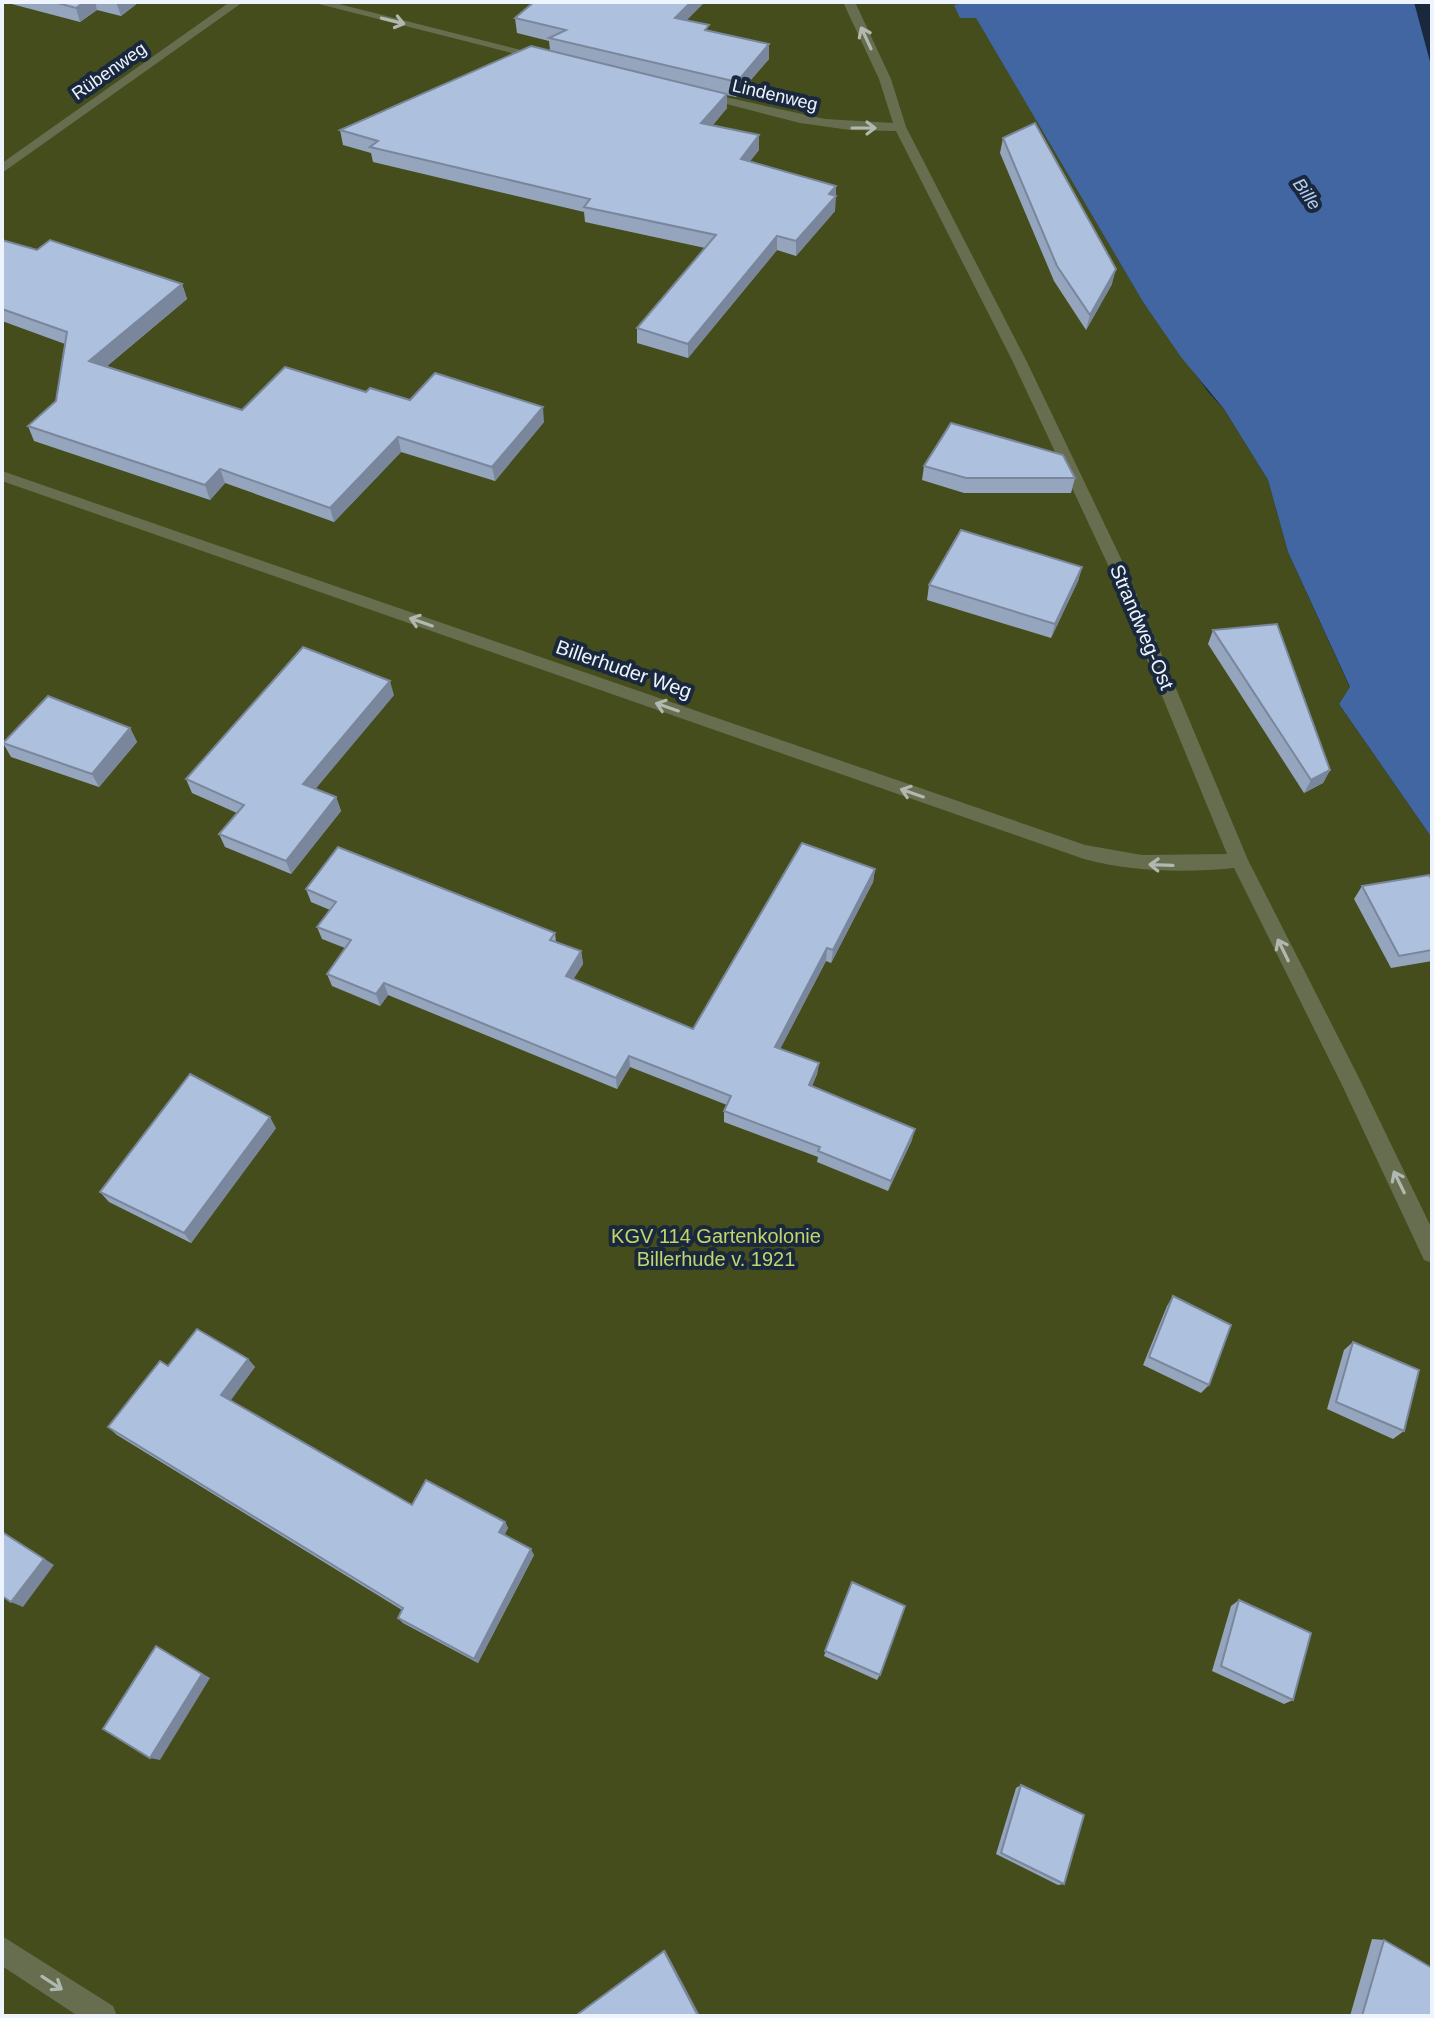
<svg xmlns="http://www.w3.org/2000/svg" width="1434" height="2018" viewBox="0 0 1434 2018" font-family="Arial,sans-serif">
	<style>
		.green { fill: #444d1b }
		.water { fill: #4166a1 }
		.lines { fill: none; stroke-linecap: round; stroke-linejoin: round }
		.lane { fill: #676e4f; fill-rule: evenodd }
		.wall { fill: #95a5be }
		.shaded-wall { fill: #79869b }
		.building { fill: #adc0dd; stroke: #79869b; stroke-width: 2 }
		.oneway { stroke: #b1b8af }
		.labels { text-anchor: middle; stroke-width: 8; stroke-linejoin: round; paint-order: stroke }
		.far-street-label { font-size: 18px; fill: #eef4fe; stroke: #1a283e }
		.far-water-label { font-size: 18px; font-style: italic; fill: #b8cef0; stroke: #1a283e }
		.street-label { font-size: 20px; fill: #eef4fe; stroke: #1a283e }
		.park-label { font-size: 20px; fill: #c2d56c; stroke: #1a283e }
	</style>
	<rect width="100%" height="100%" fill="#1a283e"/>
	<path class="green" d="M2 2H967L1143 302 1209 393 1224 409 1268 480 1288 552 1350 688 1339 704 1432 838V2016H2Z"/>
	<path class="water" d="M967 2H1414L1432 69V838L1339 704 1350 687 1288 552 1268 480 1224 409 1181 357 1143 302 976 18H960L954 5Z"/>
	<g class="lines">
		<g class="lane">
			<path d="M230 2H243L2 173V163Z"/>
			<path d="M311 2H331L549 57 543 61Z"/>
			<path d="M843 2H855L891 79 906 127 1027 362 1125 567 1248 860 1357 1074 1432 1229V1263L1424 1260 1342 1085 1234 868C1183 873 1134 872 1084 859L2 481V471L1085 845 1142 855 1227 854 1109 567 1013 362 896 131 850 130 800 123 696 96 702 92 825 119 893 123 879 79Z"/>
			<path d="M2 1936 113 2006 117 2016H78L2 1966Z"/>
		</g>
	</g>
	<g class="wall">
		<path d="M4 2H139L121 16 97 10 80 22Z"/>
		<path d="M515 18 687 20 709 31 769 44V59L736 97 727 95V108L712 126 759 150 750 161 836 186 835 211 796 256 777 250 688 358 637 343V328L705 248 585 222 584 212 373 162 371 153 343 145 340 130 550 50 549 41 517 33Z"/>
		<path d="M1003 138 1112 284 1086 330 1054 281 1000 153Z"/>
		<path d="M2 240 37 250 182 284 187 299 106 367 242 410 366 392 544 422 495 481 401 452 334 522 225 483 210 500 34 441 28 426 56 401 65 344 2 321Z"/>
		<path d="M924 466 1075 478 1071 493H964L922 480Z"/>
		<path d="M1082 567 1078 581 1051 638 927 600 929 585Z"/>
		<path d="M1213 630 1330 770 1323 783 1304 793 1208 644Z"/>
		<path d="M394 695 315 789 336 797 341 811 291 874 225 847 219 834 237 813 192 793 186 779Z"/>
		<path d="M130 728 137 742 99 787 11 757 3 743Z"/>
		<path d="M875 869 873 882 831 963 826 961 780 1049 819 1063 817 1074 812 1086 912 1140 888 1191 817 1162 818 1157 724 1122V1111L727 1105 630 1067 617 1089 388 995 380 1006 332 986 327 974 345 948 322 939 317 927 330 910 311 902 306 889 555 933 556 942 581 951 583 964 573 979 693 1029Z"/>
		<path d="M1432 880V961L1391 968 1354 899 1362 886Z"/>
		<path d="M276 1128 191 1243 109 1202 100 1192Z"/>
		<path d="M1173 1296 1209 1385 1201 1393 1143 1365 1167 1306Z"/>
		<path d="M1353 1342 1404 1431 1393 1439 1327 1409 1344 1350Z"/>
		<path d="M248 1359 255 1367 230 1400 412 1505 505 1522 508 1528 504 1535 534 1555 478 1663 403 1623 398 1618 402 1610 117 1435 108 1427 168 1366Z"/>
		<path d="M852 1582 880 1675 877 1680 824 1656Z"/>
		<path d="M1239 1600 1293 1700 1284 1704 1212 1671 1231 1606Z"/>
		<path d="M1021 1785 1064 1884 1058 1885 996 1854 1016 1788Z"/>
		<path d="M1372 1939 1384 1940 1432 2016H1350Z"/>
	</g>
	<g class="shaded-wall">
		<path d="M84 2H95L97 10 80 22 76 8Z"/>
		<path d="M116 2H139L121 16Z"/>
		<path d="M691 2H705L675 32V18Z"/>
		<path d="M769 44V59L736 97 737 82Z"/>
		<path d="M727 94V108L702 138 701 123Z"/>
		<path d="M759 135V150L741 173V159Z"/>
		<path d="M836 186 835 211 796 256V241L829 194Z"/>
		<path d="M777 236V250L688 358V344Z"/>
		<path d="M1116 269 1112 284 1086 330 1090 315Z"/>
		<path d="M182 284 187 299 95 376 89 361Z"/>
		<path d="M543 407 544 422 495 481 492 467Z"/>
		<path d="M398 437 401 452 334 522 330 508Z"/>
		<path d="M220 469 225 483 210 500 205 485Z"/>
		<path d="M1082 567 1078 581 1051 638 1055 624Z"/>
		<path d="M390 681 394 695 308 798 303 784Z"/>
		<path d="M130 728 137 742 99 787 92 774Z"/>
		<path d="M1330 770 1323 783 1304 793 1311 780Z"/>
		<path d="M336 797 341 811 291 874 286 861Z"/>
		<path d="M875 869 873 882 831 963 833 950Z"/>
		<path d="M827 948 826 961 775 1059V1047Z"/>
		<path d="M581 951 583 964 568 988 566 976Z"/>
		<path d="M384 983 388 995 380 1006 376 994Z"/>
		<path d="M629 1056 630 1067 617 1089 616 1078Z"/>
		<path d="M819 1063 817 1074 808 1096 809 1085Z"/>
		<path d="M270 1117 276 1128 191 1243 184 1233Z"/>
		<path d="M915 1129 912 1140 888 1191 891 1181Z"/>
		<path d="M248 1359 255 1367 229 1403 221 1395Z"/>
		<path d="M505 1522 508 1528 503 1538 499 1532Z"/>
		<path d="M2 1531 54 1565 23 1607 11 1602Z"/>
		<path d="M531 1549 534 1555 478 1663 474 1659Z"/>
		<path d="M156 1646 210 1678 160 1760 150 1758Z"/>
		<path d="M665 1950 699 2014 698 2016 664 1951Z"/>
	</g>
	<g class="building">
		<path d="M54 2H84L76 8Z"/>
		<path d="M534 2H691L675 18 709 25 705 30 769 44 737 82 549 38 566 30 515 18Z"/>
		<path d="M531 46 727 94 701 123 759 135 741 159 836 186 829 194 836 196 796 241 777 236 688 344 637 328 716 235 584 207 590 199 370 147 378 141 340 130Z"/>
		<path d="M1035 123 1116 269 1090 315 1057 266 1003 138Z"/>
		<path d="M2 240 37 250 50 240 182 284 89 361 242 410 285 367 366 392 370 388 410 400 435 373 543 407 492 467 398 437 330 508 220 469 205 485 28 426 56 401 67 332 2 309Z"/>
		<path d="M951 423 1063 455 1075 478H966L924 466Z"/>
		<path d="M961 530 1082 567 1055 624 929 585Z"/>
		<path d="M1277 624 1330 770 1311 780 1213 630Z"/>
		<path d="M303 647 390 681 303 784 336 797 286 861 219 834 244 805 186 779Z"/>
		<path d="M48 696 130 728 92 774 3 743Z"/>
		<path d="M802 843 875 869 833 950 827 948 775 1047 819 1063 809 1085 915 1129 891 1181 818 1151 820 1147 724 1111 731 1096 629 1056 616 1078 384 983 376 994 327 974 351 940 317 927 336 902 306 889 338 847 555 933 550 940 581 951 566 976 693 1029Z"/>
		<path d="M1429 875 1432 880V950L1399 956 1362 886Z"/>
		<path d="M190 1074 270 1117 184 1233 100 1192Z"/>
		<path d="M1173 1296 1231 1325 1209 1385 1149 1357Z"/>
		<path d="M197 1329 248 1359 221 1395 412 1505 426 1480 505 1522 499 1532 531 1549 474 1659 398 1618 403 1608 108 1427 160 1361 168 1366Z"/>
		<path d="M1353 1342 1419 1370 1404 1431 1336 1402Z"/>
		<path d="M2 1532 44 1559 11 1602 2 1596Z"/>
		<path d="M852 1582 905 1606 880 1675 825 1651Z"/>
		<path d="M1239 1600 1311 1633 1293 1700 1221 1666Z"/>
		<path d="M156 1646 202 1674 150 1758 103 1729Z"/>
		<path d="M1021 1785 1084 1815 1064 1884 1001 1853Z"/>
		<path d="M1384 1940 1432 1968V2016H1362Z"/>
		<path d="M664 1951 698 2016H579L578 2014Z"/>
	</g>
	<defs><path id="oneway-shaft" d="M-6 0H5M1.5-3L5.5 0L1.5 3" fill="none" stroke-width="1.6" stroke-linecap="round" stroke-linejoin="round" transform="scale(2)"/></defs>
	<g class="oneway">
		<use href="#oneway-shaft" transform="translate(393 21) rotate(14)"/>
		<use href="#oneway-shaft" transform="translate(866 38) rotate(-115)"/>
		<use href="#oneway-shaft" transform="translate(864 128)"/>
		<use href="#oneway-shaft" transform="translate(421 622) rotate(-161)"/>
		<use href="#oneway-shaft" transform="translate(667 707) rotate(-161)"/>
		<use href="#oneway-shaft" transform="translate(912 793) rotate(-161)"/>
		<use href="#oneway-shaft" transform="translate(1161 865) rotate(-178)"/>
		<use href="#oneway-shaft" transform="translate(1283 950) rotate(-116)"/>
		<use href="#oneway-shaft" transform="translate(1399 1182) rotate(-116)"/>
		<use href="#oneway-shaft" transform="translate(52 1983) rotate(33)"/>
	</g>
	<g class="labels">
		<g class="far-street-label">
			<text transform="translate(109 71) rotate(-35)" y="6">Rübenweg</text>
			<text transform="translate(775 95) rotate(13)" y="6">Lindenweg</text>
		</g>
		<g class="far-water-label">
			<text transform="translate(1307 194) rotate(55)" y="6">Bille</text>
		</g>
		<g class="street-label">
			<text transform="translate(1142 627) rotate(67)" y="7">Strandweg-Ost</text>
			<text transform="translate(624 669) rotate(19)" y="7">Billerhuder Weg</text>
		</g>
		<g class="park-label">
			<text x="716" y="1243">KGV 114 Gartenkolonie<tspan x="716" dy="23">Billerhude v. 1921</tspan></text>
		</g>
	</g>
	<rect width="1434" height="2018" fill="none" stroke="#eef4fe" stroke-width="8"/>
</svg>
